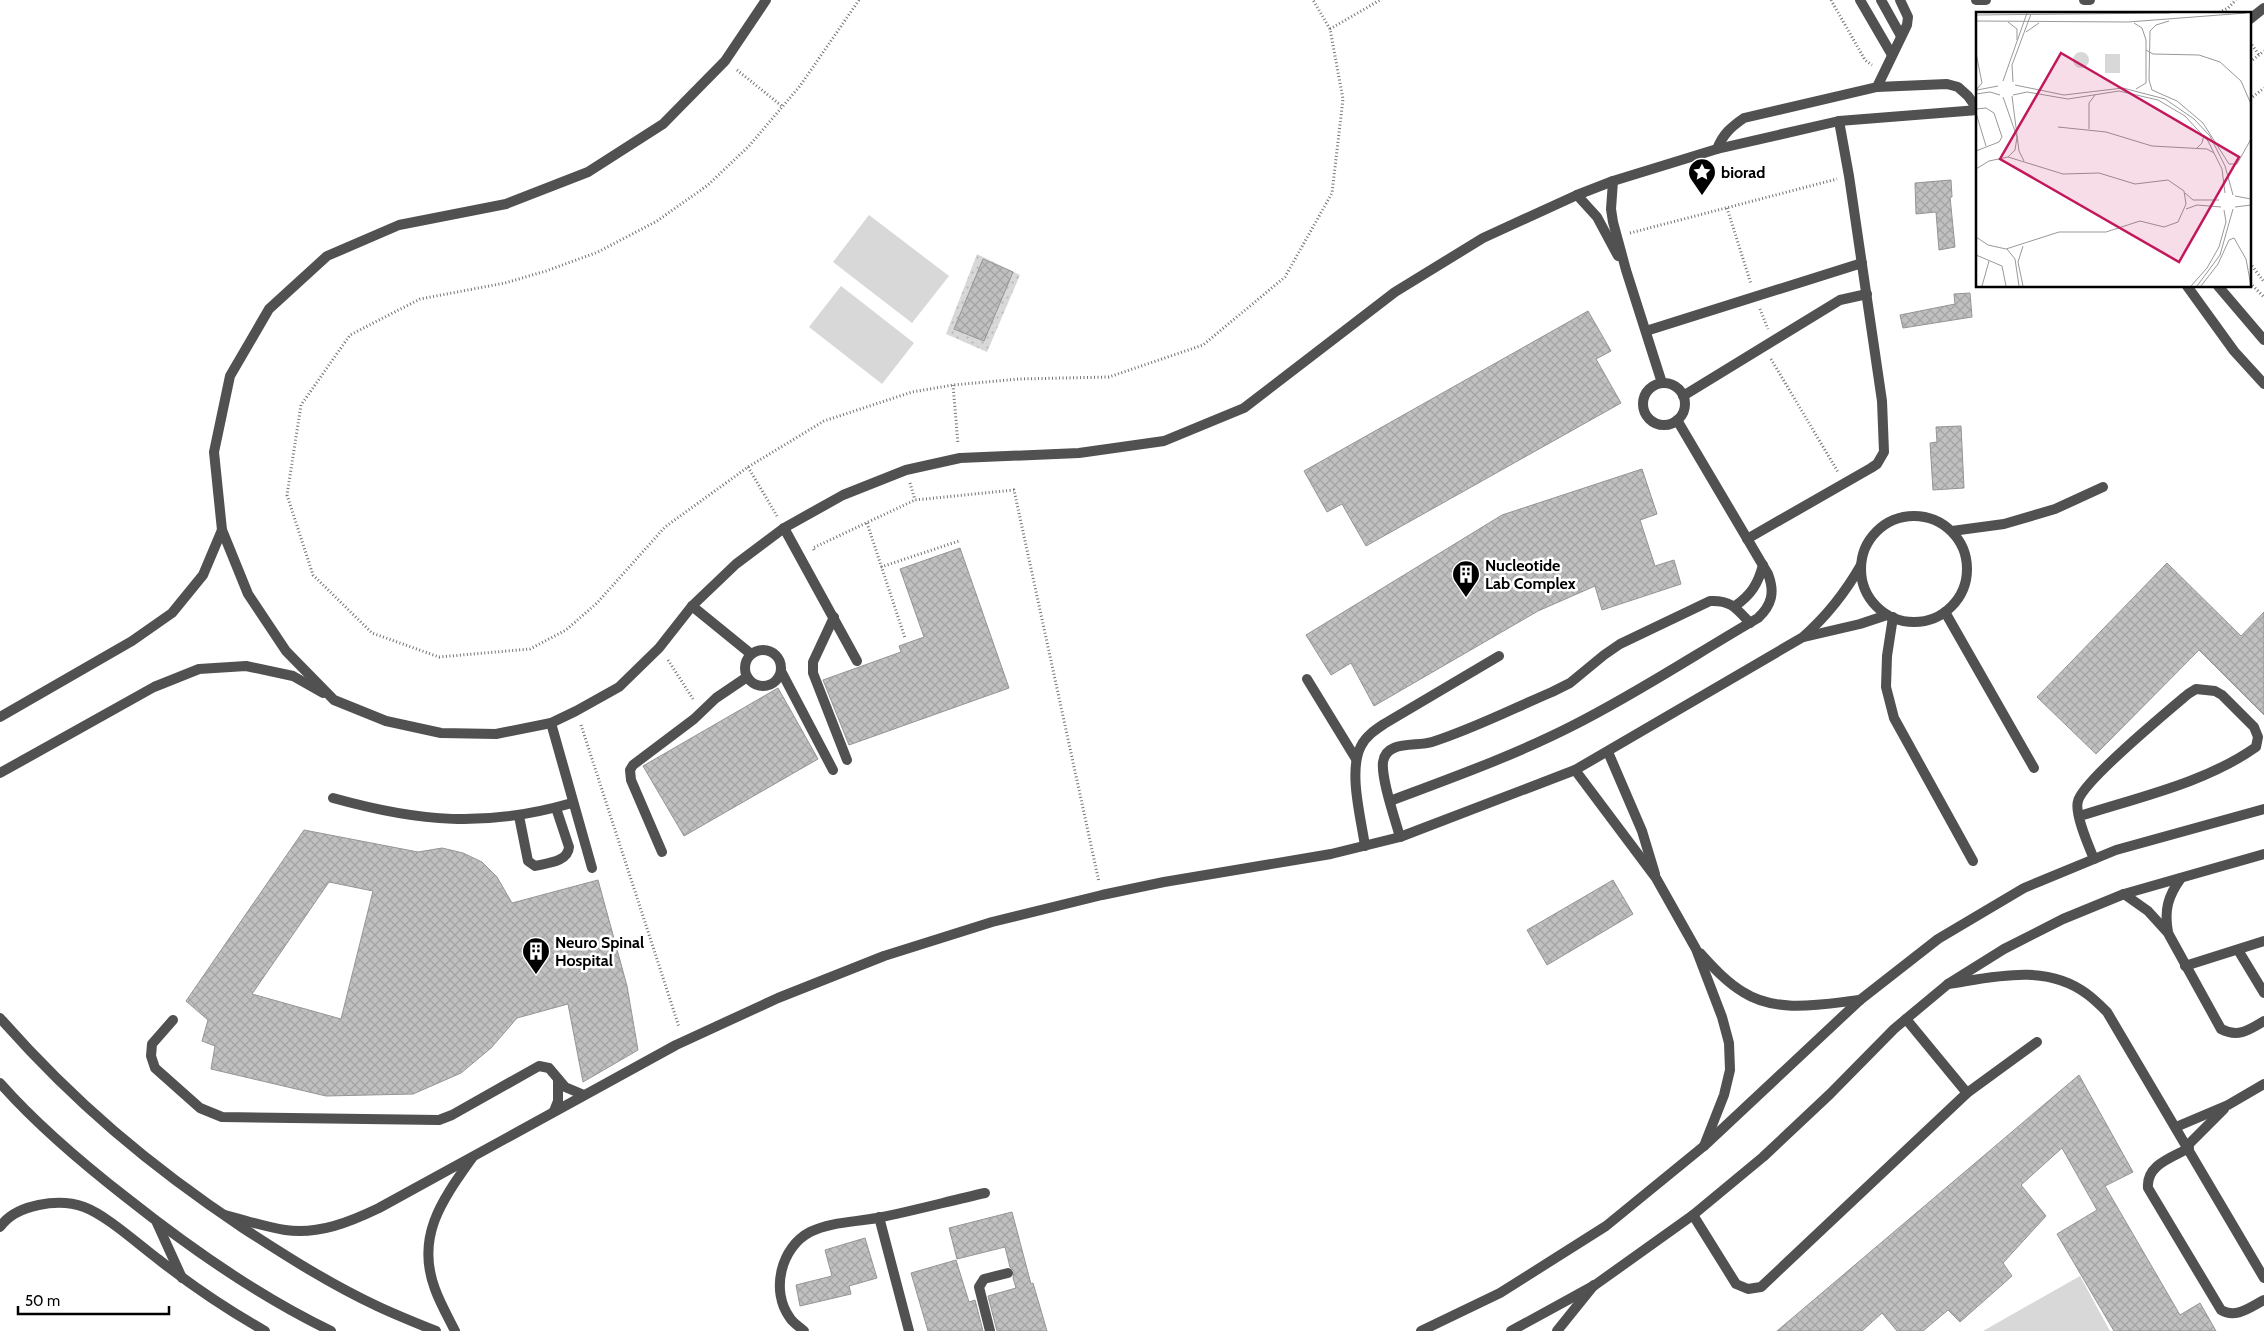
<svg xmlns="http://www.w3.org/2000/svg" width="2264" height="1331" viewBox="0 0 2264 1331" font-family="Cabin,sans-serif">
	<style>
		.green { fill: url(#green-dots) }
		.pitch { fill: #d8d8d8 }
		.building { fill: url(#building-cross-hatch); stroke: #959595; fill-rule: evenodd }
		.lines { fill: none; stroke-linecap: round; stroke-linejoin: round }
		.path { stroke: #737373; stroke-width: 3; stroke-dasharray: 1 2.5; stroke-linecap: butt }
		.service { stroke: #515151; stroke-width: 10 }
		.minor { stroke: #515151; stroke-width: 10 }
		.tertiary { stroke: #515151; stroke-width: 10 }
		.labels { text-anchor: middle; stroke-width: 5; stroke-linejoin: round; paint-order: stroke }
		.poi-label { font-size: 16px; font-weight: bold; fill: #000; stroke: #fff; text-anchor: start }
		.inset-road { fill: none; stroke: #999; stroke-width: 1 }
		.view { fill: #c2185b; fill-opacity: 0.15; stroke: #c2185b; stroke-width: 2.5 }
		.inset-edge { fill: none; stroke: #000; stroke-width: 2.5 }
	</style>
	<defs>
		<pattern id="green-dots" width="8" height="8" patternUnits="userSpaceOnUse" patternTransform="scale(1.25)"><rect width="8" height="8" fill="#d8d8d8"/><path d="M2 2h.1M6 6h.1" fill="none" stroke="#b8b8b8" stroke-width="1.8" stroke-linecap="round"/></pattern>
		<pattern id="building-cross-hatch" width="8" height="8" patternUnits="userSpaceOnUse" patternTransform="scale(1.25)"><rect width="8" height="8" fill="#c0c0c0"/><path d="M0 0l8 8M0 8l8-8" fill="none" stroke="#a3a3a3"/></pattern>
	</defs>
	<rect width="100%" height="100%" fill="#fff"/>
	<path class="green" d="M977 254 1020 275 987 352 946 334Z"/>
	<g class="pitch">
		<path d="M869 215 949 276 912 323 833 262Z"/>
		<path d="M841 286 914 343 882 384 809 327Z"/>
		<path d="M2080 1276 2110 1331H1983Z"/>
	</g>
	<g class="building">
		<path d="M1951 180 1952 197H1950L1955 247 1939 250 1936 212 1916 214 1915 183Z"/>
		<path d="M983 259 1013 272 984 341 954 329Z"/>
		<path d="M1970 293 1972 317 1903 328 1900 315 1955 304 1954 294Z"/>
		<path d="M1588 311 1611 351 1596 359 1621 403 1366 546 1342 504 1327 512 1304 471Z"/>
		<path d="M1961 426 1964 488 1933 490 1930 443 1937 442 1936 427Z"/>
		<path d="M1642 469 1657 514 1640 520 1655 566 1674 560 1681 584 1602 610 1595 586 1538 611 1374 706 1351 663 1331 675 1306 635 1502 515Z"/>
		<path d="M960 548 1009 688 849 745 823 680 901 652 899 646 924 637 900 569Z"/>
		<path d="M2167 563 2241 636 2264 612V715L2199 650 2096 754 2037 697Z"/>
		<path d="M778 688 818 759 684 836 643 766Z"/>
		<path d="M304 830 418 852 442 848 463 853 482 862 497 877 512 903 598 880 627 986 638 1050 583 1082 568 1004 517 1018 491 1048 461 1073 413 1094 326 1096 211 1069 215 1046 202 1041 208 1020 186 1001ZM329 882 373 891 341 1019 252 994Z"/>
		<path d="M1613 880 1633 914 1547 965 1527 930Z"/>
		<path d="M2079 1075 2133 1172 2105 1186 2180 1315 2200 1303 2216 1331H2114L2057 1234 2097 1210 2062 1148 2021 1185 2046 1216 2003 1263 2012 1276 1960 1322 1948 1310 1923 1331H1897L1882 1313 1862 1331H1777Z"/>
		<path d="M1012 1212 1031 1284 1033 1283 1047 1331H997L988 1296 1016 1288 1013 1278 1014 1271 1010 1267 1005 1247 957 1259 949 1228Z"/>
		<path d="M865 1238 877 1278 849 1286 851 1294 800 1306 796 1285 832 1276 825 1250Z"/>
		<path d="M956 1260 969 1302 975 1300 983 1331H928L911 1273Z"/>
	</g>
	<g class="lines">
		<g class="path">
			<path d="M859 0 800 86 749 146 708 185 657 221 598 252 546 271 505 283 420 299 350 335 301 405 287 495 313 575 372 633 439 657 530 649 566 630 597 603 665 527 748 467 824 421 912 392 953 385 1019 379 1109 377 1203 345 1285 277 1332 193 1343 99 1330 29 1313 0"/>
			<path d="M1831 0 1865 60 1872 65"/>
			<path d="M2216 14 2228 8 2236 0"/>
			<path d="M1330 29 1380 0"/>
			<path d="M2250 42 2259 55"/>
			<path d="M2250 62 2264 51"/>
			<path d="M737 70 783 107"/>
			<path d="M2250 99 2264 88"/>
			<path d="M1727 208 1751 284"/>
			<path d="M1630 233 1837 179"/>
			<path d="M2250 263 2264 282"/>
			<path d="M2250 283 2264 297"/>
			<path d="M1760 309 1768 329"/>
			<path d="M1771 359 1838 472"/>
			<path d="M953 385 958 444"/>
			<path d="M748 467 777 516"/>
			<path d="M910 483 915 500"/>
			<path d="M867 523 905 638"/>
			<path d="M814 550 813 548 915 500 1014 490 1099 882"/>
			<path d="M881 567 959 541"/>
			<path d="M668 660 693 699"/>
			<path d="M581 725 679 1027"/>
		</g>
		<g class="service">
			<path d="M1860 0 1892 55"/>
			<path d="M1881 0 1901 36"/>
			<path d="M1976 0H1986"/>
			<path d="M2084 0H2090"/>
			<path d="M1877 87 1907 25 1908 17 1900 0"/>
			<path d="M1717 149C1723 134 1731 127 1744 118L1877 87 1947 84 1958 87 1968 96 1978 110"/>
			<path d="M1613 181 1611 209 1613 222 1626 270 1662 383"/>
			<path d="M1577 195 1597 217 1618 256"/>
			<path d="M1646 331 1862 263"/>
			<circle cx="1664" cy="404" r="21"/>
			<path d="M1683 396 1840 300 1867 294"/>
			<path d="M784 528 857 661"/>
			<path d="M1952 531 2004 524 2055 509 2103 487"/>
			<path d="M1747 539 1871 468 1877 464 1884 452 1882 401 1849 176 1839 121"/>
			<path d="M692 606 751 654"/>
			<path d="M1735 606C1751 595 1758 584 1763 565"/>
			<path d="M1945 612 2034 768"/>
			<path d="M834 617 813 662V673L847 760"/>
			<path d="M1893 617 1887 656 1886 687 1894 718 1973 861"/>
			<circle cx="763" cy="668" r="18"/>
			<path d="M781 671 833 770"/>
			<path d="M1307 679 1356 759"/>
			<path d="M551 723 592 868"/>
			<path d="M333 798C419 822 485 828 572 803"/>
			<path d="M1390 801C1451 778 1513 756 1572 726 1636 694 1696 654 1758 618 1772 605 1775 592 1768 574L1677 420"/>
			<path d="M519 816 528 861 535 866C547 863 568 862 569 847L556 808"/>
			<path d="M2080 816C2139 797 2205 783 2256 747L2258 737 2254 727 2222 695 2215 691 2196 689 2188 694C2168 711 2083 781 2078 801 2074 813 2089 847 2094 859"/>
			<path d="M1400 837C1395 819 1381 779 1383 762 1386 740 1416 747 1432 742 1473 729 1512 709 1552 692L1570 683 1604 655 1620 644 1710 601C1731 600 1736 608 1750 623"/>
			<path d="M1365 846C1361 818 1348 771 1361 746 1366 736 1375 730 1384 724L1499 656"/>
			<path d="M662 852 631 780 630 770 633 765 694 719 716 698 747 677"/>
			<path d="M2124 894 2148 911 2168 933 2221 1029C2238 1038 2249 1030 2264 1021"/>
			<path d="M2168 932C2164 910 2168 896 2181 878"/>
			<path d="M2238 950 2264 993"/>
			<path d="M2185 966 2264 941"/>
			<path d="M1948 984C1994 977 2046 963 2087 994 2094 999 2101 1006 2107 1012L2264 1278"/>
			<path d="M1906 1019 1967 1093"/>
			<path d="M173 1020 152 1044 151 1056 155 1068 200 1108 222 1117 439 1120 452 1115 539 1066 549 1068 565 1087 584 1095"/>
			<path d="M554 1111 558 1101V1079"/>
			<path d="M2176 1127 2228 1105 2264 1084"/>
			<path d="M2187 1146 2224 1109"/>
			<path d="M2189 1148C2171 1158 2146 1165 2148 1188L2221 1310C2236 1319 2250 1307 2264 1300"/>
			<path d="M1693 1215 1736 1284 1748 1289 1761 1287 1967 1093 2037 1042"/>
			<path d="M879 1217 909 1331"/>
			<path d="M804 1331C800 1327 793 1323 790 1318 770 1291 781 1247 810 1232 830 1222 856 1222 877 1218 913 1211 949 1201 985 1193"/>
			<path d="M990 1331 979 1287 984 1279 1008 1273"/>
			<path d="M1557 1331 1594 1285"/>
		</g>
		<g class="minor">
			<path d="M766 0 725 61 663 124 588 172 506 204 399 225 327 256 269 309 230 376 214 452 222 530 248 594 286 651 334 700 386 721 441 733 496 734 551 723 576 711 619 687 659 648 692 606 736 564 784 528 843 495 906 470 960 458 1079 453 1164 441 1244 408 1395 292 1483 238 1577 195 1613 181 1717 149 1839 121 1978 110"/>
			<path d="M2250 19 2264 8"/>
			<path d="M2187 286 2234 351 2264 384"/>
			<path d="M2218 286 2264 340"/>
			<circle cx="1914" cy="569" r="53"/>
			<path d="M1804 637 1860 624 1887 615"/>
			<path d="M0 717 132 641 172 613 203 575 222 530"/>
			<path d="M1608 752 1642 831 1655 874"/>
			<path d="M1575 770 1656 878 1696 949 1722 1017 1729 1043 1730 1070 1724 1095 1704 1146"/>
			<path d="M0 773 154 687 199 669 246 666 293 676 323 693"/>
			<path d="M1700 953C1713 967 1726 982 1743 992 1777 1014 1823 1004 1860 1000"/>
			<path d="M225 1215C245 1220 265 1227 285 1230 318 1235 350 1222 379 1208L676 1045 778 998 884 956 992 922 1102 895 1164 882 1331 854 1400 837 1575 770 1803 637C1828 615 1845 593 1861 565"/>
			<path d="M0 1227C16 1204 59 1198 84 1207 106 1215 138 1244 158 1259 192 1286 228 1310 265 1331"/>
			<path d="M455 1331C448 1317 440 1303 435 1289 415 1236 443 1199 472 1158"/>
		</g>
		<g class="tertiary">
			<path d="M0 1018C74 1102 150 1166 243 1228 286 1256 330 1284 377 1306 396 1315 416 1323 436 1331"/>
			<path d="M0 1083C38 1126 82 1163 127 1198 190 1248 258 1296 331 1331"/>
			<path d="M157 1223 182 1278"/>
			<path d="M1421 1331 1500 1293 1606 1226 1704 1146 1860 1000 1938 939 2024 888 2116 850 2264 809"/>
			<path d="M1511 1331 1595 1285 1693 1215 1763 1157 1830 1094 1894 1029 1948 984 2004 949 2063 919 2124 894 2264 854"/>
		</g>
	</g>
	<defs>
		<g id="sight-pin" transform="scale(1.4375)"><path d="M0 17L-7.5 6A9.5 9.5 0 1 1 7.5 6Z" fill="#000" stroke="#fff"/><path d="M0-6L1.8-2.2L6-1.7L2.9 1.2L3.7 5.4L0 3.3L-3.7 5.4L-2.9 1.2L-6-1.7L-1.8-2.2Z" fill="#fff"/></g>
		<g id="building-pin" transform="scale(1.4375)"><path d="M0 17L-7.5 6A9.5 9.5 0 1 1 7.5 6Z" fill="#000" stroke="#fff"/><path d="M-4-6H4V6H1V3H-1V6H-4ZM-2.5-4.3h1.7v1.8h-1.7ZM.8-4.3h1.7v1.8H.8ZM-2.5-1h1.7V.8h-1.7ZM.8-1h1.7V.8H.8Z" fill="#fff"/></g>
	</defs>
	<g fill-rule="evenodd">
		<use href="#sight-pin" x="1702" y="172"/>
		<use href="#building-pin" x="1466" y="574"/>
		<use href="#building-pin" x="536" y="951"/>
	</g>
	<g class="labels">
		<g class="poi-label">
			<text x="1721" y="178">biorad</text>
			<text x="1485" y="571">Nucleotide<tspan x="1485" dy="18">Lab Complex</tspan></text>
			<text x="555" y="948">Neuro Spinal<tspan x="555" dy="18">Hospital</tspan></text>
		</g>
	</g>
	<g transform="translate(1976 12)">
		<rect width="275" height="275" fill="#fff"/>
		<path d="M97 48a8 8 0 1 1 16 0a8 8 0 1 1-16 0ZM129 42H144V61H129Z" fill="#d8d8d8"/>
		<path class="inset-road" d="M0 3 194 1M0 9 152 10 270 1M32 10 41 17V28M158 11 166 16 170 28V71L160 77M50 20 63 11M170 38 177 42 223 43 244 50 265 69 275 92M0 41 6 71 0 78M173 68 176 78 201 89 227 111 253 152H261L275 127M173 68 174 19 180 13 193 9M27 69 51 1M37 70 36 53 55 2M39 73 88 83 147 76 189 87 218 107 234 124 249 154 257 183M1 78 22 74M0 82 14 80 24 83M37 83 51 80 92 87 143 79 182 88 209 104 232 129 246 157 249 181M36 84 43 139 48 149M27 85 41 125 39 138 32 145M0 97 10 96 18 101 26 125 23 130 0 139M0 101 10 134M82 115 130 120 176 134 231 137 238 141M113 117V91L119 83M221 136 226 131 228 123M0 157 13 149 32 145 87 162 123 161 159 172 192 168 208 179 210 192 202 210 188 215 164 209 130 220H83L30 237 12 233 0 225M209 181 217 188H243M259 184 275 187M259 195 275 193M210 197 221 193 245 195M47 234 42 250 47 274M31 237 39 247 43 274M0 243 26 254 30 274M6 274 13 249M215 274 231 256 243 235 250 210 248 198M221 274 244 243 257 197M225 274 242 252 253 228 258 226 270 247 275 274"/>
		<path class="view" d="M85 41 263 145 203 250 24 147Z"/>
		<rect width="275" height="275" class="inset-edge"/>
	</g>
	<path d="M18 1306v8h151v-8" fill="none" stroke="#000000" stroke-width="2.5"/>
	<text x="25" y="1306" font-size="15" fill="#000000" stroke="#ffffff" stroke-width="4" paint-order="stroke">50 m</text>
</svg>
